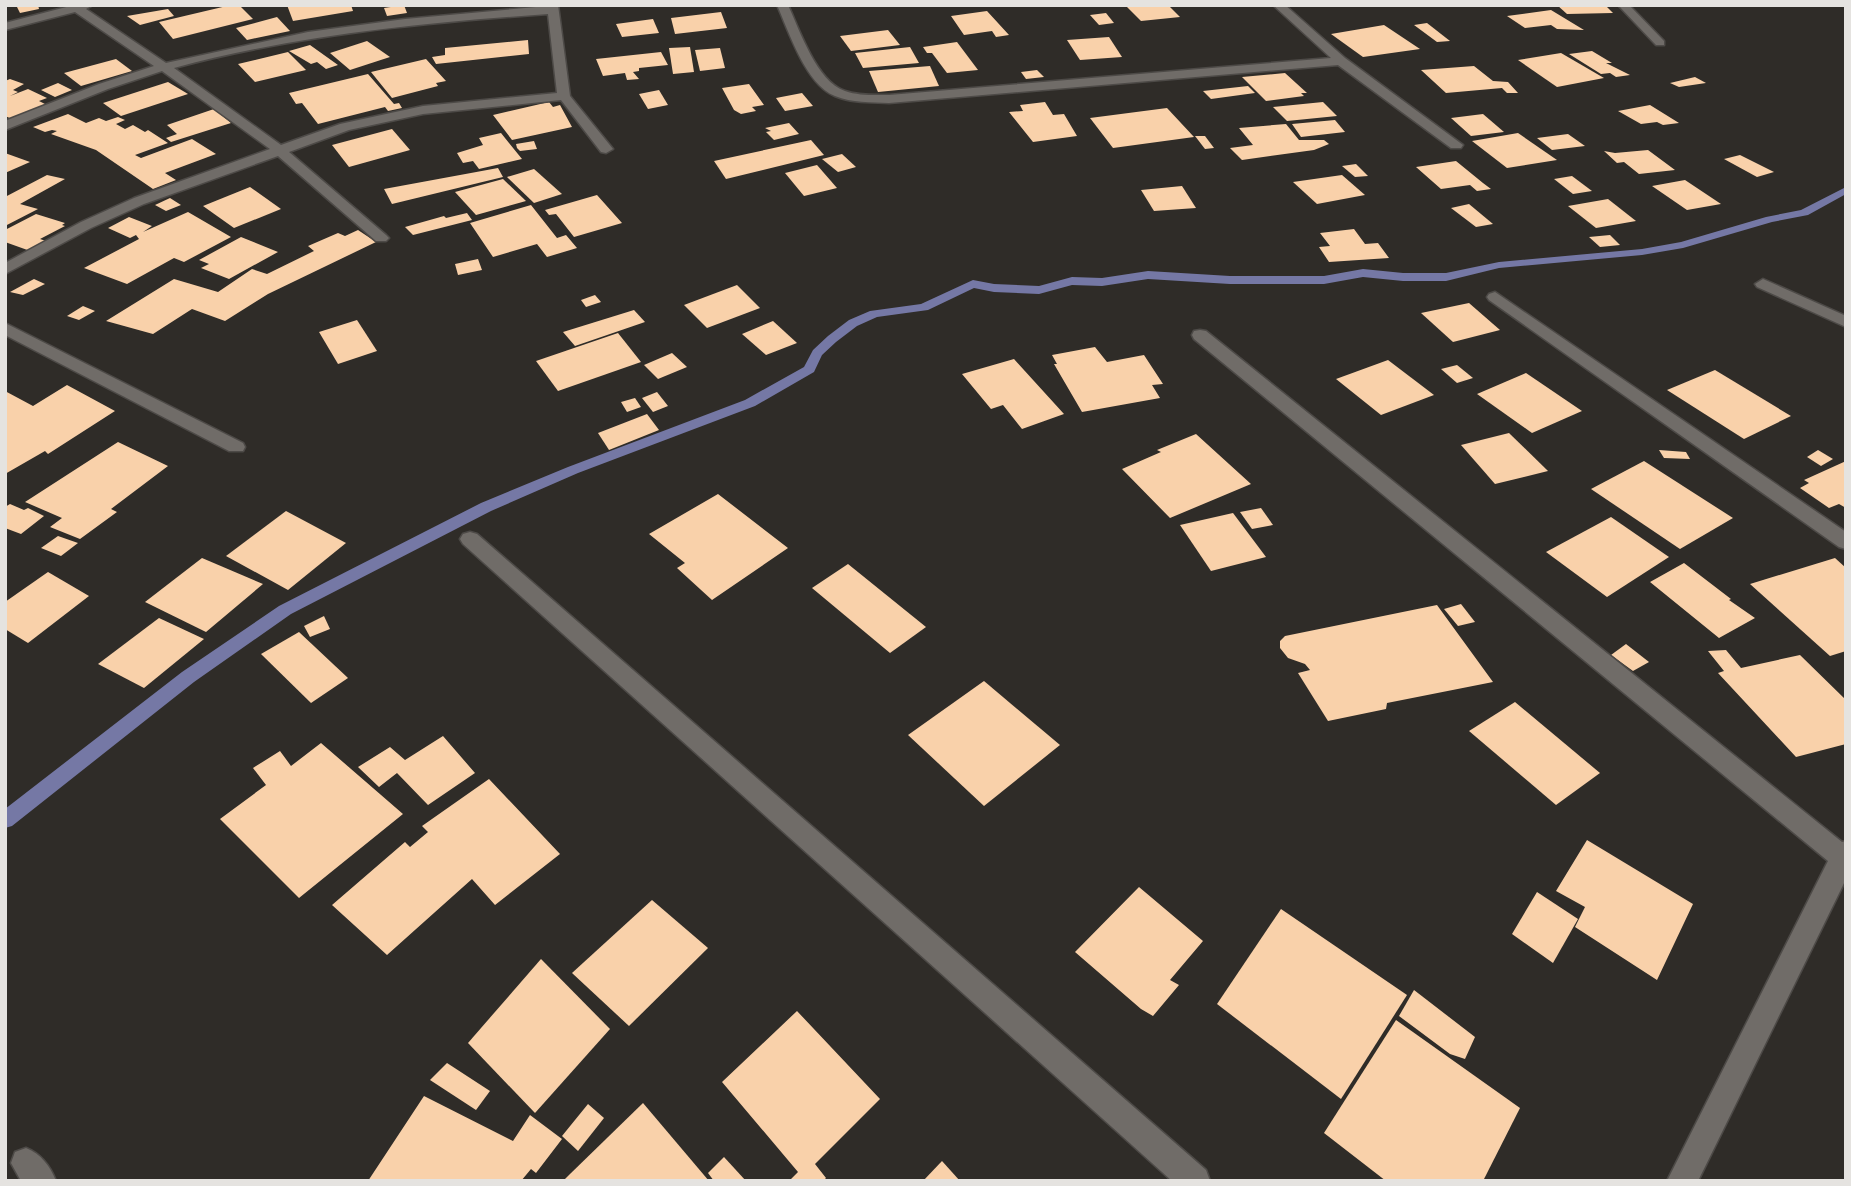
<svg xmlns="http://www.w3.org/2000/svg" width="1851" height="1186" viewBox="0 0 1851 1186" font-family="'DejaVu Sans',sans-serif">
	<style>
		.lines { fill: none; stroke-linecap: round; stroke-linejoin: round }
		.stream { fill: #7578a5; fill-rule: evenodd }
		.building { fill: #f9d1aa }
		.minor-casing { stroke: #4d4a47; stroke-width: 3 }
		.minor { fill: #706c68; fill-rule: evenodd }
	</style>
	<rect width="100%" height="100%" fill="#2f2c28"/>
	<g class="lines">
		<path class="stream" d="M1846 187V194L1808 215 1772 222 1683 248 1642 255 1499 268 1446 281H1403L1363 277 1324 284H1230L1148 279 1102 286 1072 285 1039 294 994 292 974 288 928 310 877 317 857 326 836 342 822 355 814 372 755 406 578 473 491 511 291 614 194 682 12 826 5 828V809L182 672 279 606 481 503 568 467 745 400 804 367 813 350 828 336 849 320 870 311 921 304 973 280 994 284 1039 286 1072 277 1102 278 1148 271 1230 276H1324L1363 269 1403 273H1446L1499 262 1642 249 1681 242 1766 217 1801 210Z"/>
	</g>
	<g class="building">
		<path d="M38 5 39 9 20 13 17 7Z"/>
		<path d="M231 5H239L253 19 173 39 159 22Z"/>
		<path d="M287 5H351L353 11 293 21Z"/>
		<path d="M404 5 407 13 387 16 384 8Z"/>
		<path d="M1125 5H1168L1180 17 1141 21Z"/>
		<path d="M1557 5H1605L1613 13 1567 14Z"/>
		<path d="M168 9 174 16 140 25 127 16Z"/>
		<path d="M1551 10 1584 30 1557 29 1551 25 1525 28 1507 16Z"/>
		<path d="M987 11 1009 35 996 37 992 31 964 35 951 16Z"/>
		<path d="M721 12 727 28 675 34 671 18Z"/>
		<path d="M1106 13 1114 23 1099 25 1090 15Z"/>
		<path d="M277 17 290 31 247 40 236 28Z"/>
		<path d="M653 19 659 33 622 37 616 24Z"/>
		<path d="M1427 23 1450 41 1437 42 1414 25Z"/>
		<path d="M1384 25 1420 49 1363 57 1331 34Z"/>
		<path d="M888 30 900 45 851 51 840 36Z"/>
		<path d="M1109 37 1122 57 1080 60 1067 40Z"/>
		<path d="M528 40 529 54 436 64 432 57 445 55V48Z"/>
		<path d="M367 41 390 57 350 70 330 53Z"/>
		<path d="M957 42 978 70 947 73 932 53H927L923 47Z"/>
		<path d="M310 45 338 65 326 69 317 62 311 64 289 51Z"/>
		<path d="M690 47 694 72 673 74 669 48Z"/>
		<path d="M910 47 919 63 863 68 855 53Z"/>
		<path d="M720 48 725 68 700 71 695 50Z"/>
		<path d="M1592 51 1612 63H1606L1630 75 1616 77 1610 73 1601 74 1569 54Z"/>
		<path d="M288 52 306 70 255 82 238 64Z"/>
		<path d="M661 52 668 65 639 68V71L633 72 639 79 627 80 625 73 603 76 596 59Z"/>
		<path d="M1561 53 1604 78 1557 87 1518 60Z"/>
		<path d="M116 59 132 71 81 86 64 73Z"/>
		<path d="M426 59 446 81 436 83 438 86 392 98 371 72Z"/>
		<path d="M930 66 939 86 878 92 869 71Z"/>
		<path d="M1474 66 1493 81 1508 82 1518 93H1507L1502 88 1446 93 1421 70Z"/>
		<path d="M1037 70 1044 77 1026 79 1021 72Z"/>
		<path d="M1285 73 1307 93H1301L1304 96 1266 101 1242 77Z"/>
		<path d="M368 74 394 104 399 103 402 108 388 111 385 107 318 124 302 103 296 104 289 93Z"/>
		<path d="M1695 77 1706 83 1679 87 1670 83Z"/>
		<path d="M10 79 24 84 13 90 18 92 10 96 28 89 47 98 39 101 47 105 12 119 5 116V81Z"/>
		<path d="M168 82 188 94 121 116 103 103Z"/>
		<path d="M58 83 72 90 55 97 41 90Z"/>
		<path d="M749 84 764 105 752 107 756 111 741 114 734 110 722 88Z"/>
		<path d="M1248 86 1255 93 1211 99 1203 91Z"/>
		<path d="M659 90 668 105 648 109 639 94Z"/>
		<path d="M802 93 813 106 785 111 776 98Z"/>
		<path d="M549 102 553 107 560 105 572 127 512 140 493 115Z"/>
		<path d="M1045 102 1053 115 1064 114 1077 136 1033 142 1009 112 1023 111 1020 105Z"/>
		<path d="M1323 102 1337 116 1287 121 1273 107Z"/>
		<path d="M1650 105 1679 123 1663 125 1657 122 1641 124 1618 111Z"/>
		<path d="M1167 108 1194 137 1113 148 1090 118Z"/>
		<path d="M214 109 231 123 171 142 166 138 177 134 167 125Z"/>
		<path d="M68 114 86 123 99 118 106 121 118 117 125 120 116 124 125 129 133 125 145 132 148 130 168 143 135 155 141 158 192 139 216 154 165 173 176 180 153 189 96 150 51 134 57 131 52 130 45 132 33 127Z"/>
		<path d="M1483 114 1504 132 1471 136 1451 118Z"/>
		<path d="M1335 120 1345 132 1301 137 1292 124Z"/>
		<path d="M789 123 799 134 774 140 766 132 771 131 765 128Z"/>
		<path d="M1286 124 1299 140H1324L1329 144 1314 150 1242 160 1230 148 1253 145 1239 128Z"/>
		<path d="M392 129 410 150 349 167 332 145Z"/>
		<path d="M501 133 522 159 479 169 473 161 463 163 457 153 483 145 479 138Z"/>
		<path d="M1518 133 1557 160 1507 168 1472 141Z"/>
		<path d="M1568 134 1585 146 1552 150 1537 138Z"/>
		<path d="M1195 136H1205L1214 148 1205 149Z"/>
		<path d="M811 140 824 155 726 179 714 161Z"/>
		<path d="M534 141 537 149 520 151 517 148 516 144Z"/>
		<path d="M1648 150 1675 170 1639 174 1624 162 1617 163 1604 151 1615 153Z"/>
		<path d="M5 153 30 162 5 173Z"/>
		<path d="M842 154 856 167 838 172 822 159Z"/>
		<path d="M1740 155 1774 172 1757 177 1724 159Z"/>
		<path d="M1456 161 1483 183 1491 189 1477 191 1470 185 1441 189 1416 167Z"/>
		<path d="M1356 164 1368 176 1355 177 1342 166Z"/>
		<path d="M817 165 837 188 804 196 785 173Z"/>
		<path d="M498 168 503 177 392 204 384 189Z"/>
		<path d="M534 169 562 194 534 203 507 177Z"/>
		<path d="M47 175 65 179 20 204 38 209 5 226V197Z"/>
		<path d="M1342 175 1365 195 1317 204 1293 182Z"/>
		<path d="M1572 176 1592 191 1573 194 1554 179Z"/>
		<path d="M503 179 526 201 476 215 455 192Z"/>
		<path d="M1685 180 1721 204 1687 210 1652 186Z"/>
		<path d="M1182 186 1196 208 1154 211 1141 190Z"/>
		<path d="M250 187 281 209 234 228 203 206Z"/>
		<path d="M597 195 622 223 574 237 556 214 549 215 545 210Z"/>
		<path d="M170 198 181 205 166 211 155 205Z"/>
		<path d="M1608 199 1636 221 1596 228 1568 206Z"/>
		<path d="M1469 204 1493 224 1476 227 1451 208Z"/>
		<path d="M531 205 557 238 566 235 577 248 547 257 537 244 493 257 470 223Z"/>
		<path d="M188 212 231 237 184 262 174 258 127 284 84 268 139 239 136 235 130 238 108 228 129 217 152 226 143 232Z"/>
		<path d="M467 213 472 220 413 235 405 227 444 216 446 218Z"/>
		<path d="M36 214 65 223 62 225 65 226 40 239 49 242 33 252 5 242V230Z"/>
		<path d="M1354 229 1365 244 1378 243 1389 258 1329 262 1319 247 1330 246 1320 233Z"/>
		<path d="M358 230 376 242 268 294 225 321 192 309 153 334 106 321 174 279 218 292 252 269 267 274 314 251 308 246 338 233 345 236Z"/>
		<path d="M1610 235 1620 245 1600 247 1589 237Z"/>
		<path d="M241 237 278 252 229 279 201 268 209 264 199 260Z"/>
		<path d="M478 259 482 270 458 275 455 264Z"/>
		<path d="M34 279 45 284 23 295 10 292Z"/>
		<path d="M737 285 760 308 707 328 684 305Z"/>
		<path d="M595 295 601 302 586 307 581 300Z"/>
		<path d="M1469 303 1500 330 1453 342 1421 313Z"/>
		<path d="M83 306 95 311 79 320 67 316Z"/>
		<path d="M634 310 645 322 575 346 563 332Z"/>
		<path d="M357 320 377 351 338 364 319 332Z"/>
		<path d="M773 321 797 343 766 355 742 334Z"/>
		<path d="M618 333 641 362 558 391 536 361Z"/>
		<path d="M1095 347 1107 362 1144 355 1163 384 1152 385 1160 398 1082 412 1054 364H1057L1052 355Z"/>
		<path d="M672 353 687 367 658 379 644 365Z"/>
		<path d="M1014 359 1064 414 1022 429 1003 405 991 409 962 374Z"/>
		<path d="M1388 360 1434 395 1381 415 1336 379Z"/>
		<path d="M1457 365 1473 378 1457 383 1441 369Z"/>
		<path d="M1715 370 1791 416 1744 439 1667 390Z"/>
		<path d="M1526 373 1582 411 1532 433 1477 394Z"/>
		<path d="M67 385 115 411 48 454 45 451 5 474V391L33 406Z"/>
		<path d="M657 392 668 406 653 412 642 398Z"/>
		<path d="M635 398 641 407 627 412 621 402Z"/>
		<path d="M647 414 659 430 609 450 598 433Z"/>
		<path d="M1509 433 1548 471 1495 484 1461 445Z"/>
		<path d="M1196 434 1251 484 1170 518 1122 469 1161 452 1157 450Z"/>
		<path d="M118 442 168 466 111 509 117 512 80 539 50 527 62 518 25 502Z"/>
		<path d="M1659 450 1686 452 1690 459 1664 458Z"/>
		<path d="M1818 450 1833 459 1821 466 1807 457Z"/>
		<path d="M1644 461 1733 518 1680 549 1591 489Z"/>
		<path d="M1846 461V508L1839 504 1829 508 1800 488 1809 483 1804 480Z"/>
		<path d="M718 494 788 548 712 600 677 568 685 563 649 534Z"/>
		<path d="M10 504 24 510 28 508 44 516 21 534 5 528V507Z"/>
		<path d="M1261 508 1273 525 1252 529 1240 512Z"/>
		<path d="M286 511 346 543 288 590 226 556Z"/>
		<path d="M1233 513 1266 557 1211 571 1180 525Z"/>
		<path d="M1611 517 1669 557 1607 597 1546 552Z"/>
		<path d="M58 536 78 543 61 556 41 548Z"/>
		<path d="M202 558 263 584 206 632 145 602Z"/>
		<path d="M1835 558 1846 568V651L1830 656 1750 584Z"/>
		<path d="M1684 563 1731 599 1729 600 1755 618 1719 638 1650 582Z"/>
		<path d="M848 564 926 627 890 653 812 588Z"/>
		<path d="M48 572 89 596 28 643 5 629V602Z"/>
		<path d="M1461 604 1475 622 1458 626 1444 609Z"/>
		<path d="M1437 605 1493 682 1387 703 1386 709 1328 721 1298 673 1310 670 1305 664 1288 658 1280 648V641L1285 636Z"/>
		<path d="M324 616 330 629 310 637 304 626Z"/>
		<path d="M159 618 204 639 144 688 98 664Z"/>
		<path d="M299 632 348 678 311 703 261 654Z"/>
		<path d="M1626 644 1649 662 1633 671 1611 655Z"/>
		<path d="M1726 650 1741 668 1800 655 1846 700V744L1796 757 1718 673 1724 671 1708 651Z"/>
		<path d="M984 681 1060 745 984 806 908 735Z"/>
		<path d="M1515 702 1600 773 1556 805 1469 731Z"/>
		<path d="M443 736 475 773 428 805 397 773 379 787 358 767 390 747 405 760Z"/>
		<path d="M321 743 403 814 299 898 220 819 266 785 253 768 280 751 291 766Z"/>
		<path d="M489 779 560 854 495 905 472 879 387 955 332 905 405 842 410 847 428 832 422 826Z"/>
		<path d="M1587 840 1693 904 1657 980 1575 927 1585 907 1556 891Z"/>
		<path d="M1139 887 1203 941 1170 980 1179 985 1153 1016 1141 1009 1075 952Z"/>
		<path d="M1537 892 1578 919 1553 963 1512 934Z"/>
		<path d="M652 900 708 948 629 1026 572 973Z"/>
		<path d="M1281 909 1407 995 1341 1099 1217 1004Z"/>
		<path d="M541 959 610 1029 535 1113 468 1043Z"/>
		<path d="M1414 990 1475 1037 1465 1059 1450 1054 1399 1016Z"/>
		<path d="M797 1011 880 1099 815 1164 826 1178 823 1181H789L798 1172 722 1082Z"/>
		<path d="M1396 1020 1520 1108 1483 1181H1386L1324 1133Z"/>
		<path d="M447 1063 490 1091 476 1110 430 1080Z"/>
		<path d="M424 1096 513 1141 530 1115 562 1139 536 1173 531 1169 521 1181H368Z"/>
		<path d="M643 1103 709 1181H563L569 1175Z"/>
		<path d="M588 1104 604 1118 578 1151 562 1136Z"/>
		<path d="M724 1157 746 1181H714L708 1173Z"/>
		<path d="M942 1161 960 1181H923Z"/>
	</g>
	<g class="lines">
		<g class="minor-casing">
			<g id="minor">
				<path d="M74 5H93L86 9 166 63 308 32 405 19 558 5 570 96 613 149 606 153 601 152 561 100 423 114 349 130 289 152 386 235 389 238 386 241H376L278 156 144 204 91 228 5 274V263L81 222 134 198 270 149 162 71 108 89 5 130V121L99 84 154 66 75 12 5 30V23ZM548 14 557 93 423 106 340 124 281 145 174 68C296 35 421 23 548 14Z"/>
				<path d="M777 5H788C800 31 817 82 845 91 859 96 875 95 889 95L1331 58 1273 5H1285L1345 58 1463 145 1461 148H1451L1338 65 889 103C871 102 852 103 835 96 806 85 789 32 777 5Z"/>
				<path d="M1618 5H1629L1664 41V45H1656Z"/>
				<path d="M1763 279 1846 316V327L1757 287 1755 284Z"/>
				<path d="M1495 292 1846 532V549L1839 547 1489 300 1487 297 1489 294Z"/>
				<path d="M5 323 243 443 245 447 243 451H229L5 335Z"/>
				<path d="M1200 330 1206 331 1842 842 1846 841V879L1698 1181H1667L1828 861 1194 339 1192 335 1194 331Z"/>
				<path d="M470 532 477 534 1206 1170 1210 1181H1172L463 544 460 539 463 534Z"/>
				<path d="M26 1148C41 1154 50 1166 56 1181H21L11 1163 15 1152Z"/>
			</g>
		</g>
		<use href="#minor" class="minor"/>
	</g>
	<rect width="1851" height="1186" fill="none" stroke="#e5e3e0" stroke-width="14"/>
</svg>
